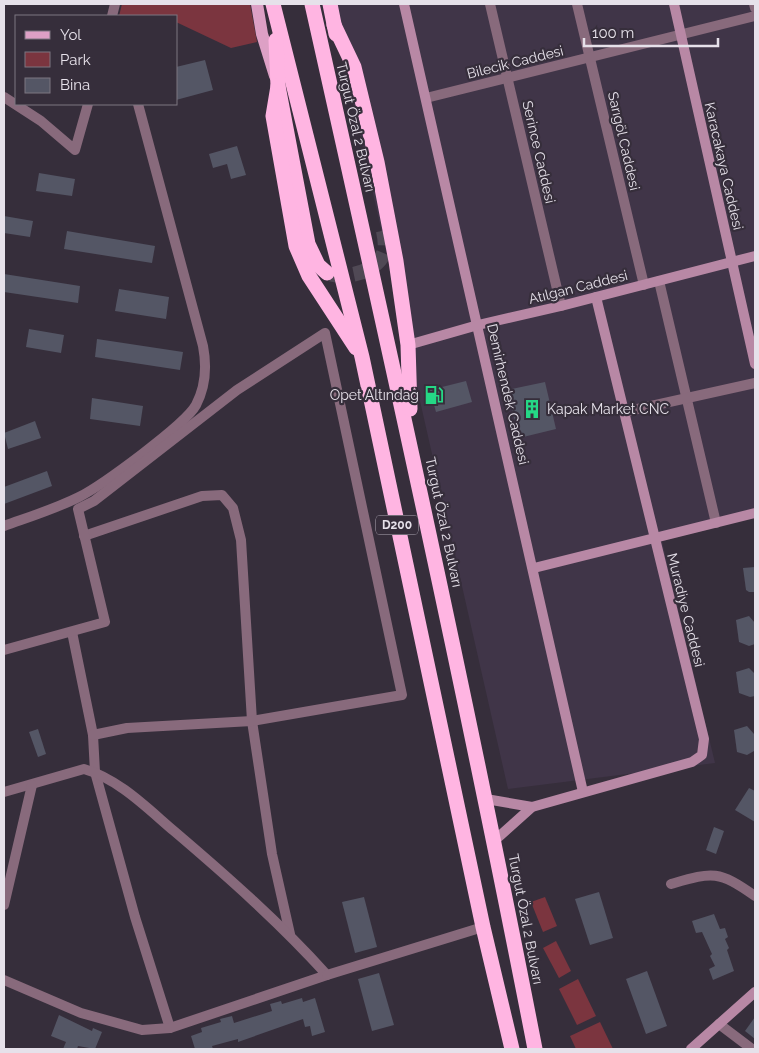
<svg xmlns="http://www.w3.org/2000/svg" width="759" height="1053" viewBox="0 0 759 1053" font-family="Raleway,sans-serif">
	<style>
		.built { fill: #403548 }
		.green { fill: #7b353f }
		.building { fill: #545665 }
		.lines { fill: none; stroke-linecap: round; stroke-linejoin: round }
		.highway-tunnel { stroke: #504955; stroke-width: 15; stroke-dasharray: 15 8; stroke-linecap: butt }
		.street { stroke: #886a7c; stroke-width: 10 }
		.secondary { stroke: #b888a5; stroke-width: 10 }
		.primary { stroke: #dda0c5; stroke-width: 12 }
		.highway { stroke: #ffb5e2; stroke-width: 15 }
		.labels { text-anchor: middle; stroke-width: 4.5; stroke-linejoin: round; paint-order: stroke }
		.shield { fill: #362e3b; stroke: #b1abb6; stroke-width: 1 }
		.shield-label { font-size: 12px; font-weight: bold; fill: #e6e1ea }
		.street-label { font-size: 14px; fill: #e6e1ea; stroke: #362e3b }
		.poi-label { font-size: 14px; fill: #e6e1ea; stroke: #362e3b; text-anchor: end }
	</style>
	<rect width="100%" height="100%" fill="#362e3b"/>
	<path class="built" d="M330 4H755V512L661 537 715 763 508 789Z"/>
	<g class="green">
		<path d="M122 4H250L257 42 231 48 176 22V16H119Z"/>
		<path d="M545 897 557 926 543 932 531 902Z"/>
		<path d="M556 941 571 971 559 978 543 948Z"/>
		<path d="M578 979 596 1016 577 1025 559 989Z"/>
		<path d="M600 1022 613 1049H576L570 1036Z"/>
	</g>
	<g class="building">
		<path d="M205 60 213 90 176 100V67Z"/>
		<path d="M237 146 246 175 231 179 227 164 213 168 209 154Z"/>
		<path d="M39 173 75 179 72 196 36 191Z"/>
		<path d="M4 216 33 221 30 237 4 233Z"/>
		<path d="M67 231 155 246 152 263 64 249Z"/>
		<path d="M4 274 80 286 78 303 4 292Z"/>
		<path d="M119 289 169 297 166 319 115 311Z"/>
		<path d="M29 329 64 335 61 353 26 347Z"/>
		<path d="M97 339 183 352 180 370 95 357Z"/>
		<path d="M466 381 472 402 436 412 430 390Z"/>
		<path d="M545 382 556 429 519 438 507 390Z"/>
		<path d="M92 398 143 406 140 426 90 419Z"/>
		<path d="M35 421 41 438 8 449 4 433Z"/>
		<path d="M47 471 52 486 4 504V487Z"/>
		<path d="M755 567V592H749L746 590 743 568Z"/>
		<path d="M749 616 755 623V644L749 646 739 642 736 620Z"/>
		<path d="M749 668 755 674V696L750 697 739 693 736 672Z"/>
		<path d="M747 726 754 734V751L747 755 737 752 734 730Z"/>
		<path d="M38 729 46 754 38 757 29 732Z"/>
		<path d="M749 788 755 791V822L735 810Z"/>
		<path d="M714 827 724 831 716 854 706 850Z"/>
		<path d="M599 892 613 938 590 945 575 899Z"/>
		<path d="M364 897 377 947 355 953 342 902Z"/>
		<path d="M714 914 720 929 725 928 728 937 725 939 729 948 727 950 734 971 713 980 709 969 715 966 710 956 712 954 702 932 696 933 692 921Z"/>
		<path d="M647 971 667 1026 646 1034 626 979Z"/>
		<path d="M379 973 394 1025 372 1031 358 979Z"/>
		<path d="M302 998 303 1002 315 998 325 1032 312 1036 310 1026 305 1027 303 1019 238 1042V1039L212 1046 213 1049H195L191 1036 202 1032 201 1028 221 1022 220 1019 232 1016 234 1023 272 1011 270 1004 281 1001 282 1004Z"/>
		<path d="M59 1015 92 1031 93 1028 102 1032 95 1049 78 1046 77 1049H63L66 1042 51 1036Z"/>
		<path d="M755 1017V1039L745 1031Z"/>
	</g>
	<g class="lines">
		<path class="highway-tunnel" d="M331 274C349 279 380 271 385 249 386 241 384 233 382 225"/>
		<g class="street">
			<path d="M490 4 561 306"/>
			<path d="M577 4 644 285"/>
			<path d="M754 4 755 8"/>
			<path d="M112 16 115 4"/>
			<path d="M4 97 41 121 75 150 88 104"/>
			<path d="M426 98 755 16"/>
			<path d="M659 281 716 523"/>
			<path d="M624 412 755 383"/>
			<path d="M4 526C29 517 55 509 79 497 101 486 185 425 196 405 206 386 207 367 203 346L138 104"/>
			<path d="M84 536 202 496 222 495 233 508 241 540 252 721 272 854 290 934"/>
			<path d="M72 632 93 735 95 772 135 917 170 1028"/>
			<path d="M4 650 105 622 78 509 94 501 237 390 325 333 402 695 252 721 127 728 93 735"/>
			<path d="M4 792 84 769C119 779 148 809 174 831 228 877 280 923 327 975L170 1028 142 1030 81 1013 4 980"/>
			<path d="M671 884C713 872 718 870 755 896"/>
			<path d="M4 905 32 785"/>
			<path d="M327 975 483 927"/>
			<path d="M719 1024 752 1049"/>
		</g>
		<g class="secondary">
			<path d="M404 4 583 792"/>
			<path d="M674 4 755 364"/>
			<path d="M408 345 478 325 561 306 755 256"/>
			<path d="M534 568 755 513"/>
			<path d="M486 799 532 807"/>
			<path d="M494 841 532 807 692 762 702 755 704 739 596 297"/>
			<path d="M691 1049 755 992"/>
		</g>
		<path class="primary" d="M257 4 262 34 275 76"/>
		<g class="highway">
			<path d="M273 4 362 357 483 927 512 1049"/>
			<path d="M312 4C390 352 467 699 535 1049"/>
			<path d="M330 4 336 34"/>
			<path d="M334 25 354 67 377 162 396 261 408 345 410 409"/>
			<path d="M276 40 278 86 308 244 318 265 327 273"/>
			<path d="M278 86 273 116 296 246 309 276 356 348"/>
		</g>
	</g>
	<defs>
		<g id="fuel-bare" transform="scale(1.5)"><path d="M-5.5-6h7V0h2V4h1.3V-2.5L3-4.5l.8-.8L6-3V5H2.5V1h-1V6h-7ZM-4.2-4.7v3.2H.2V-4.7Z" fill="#25d886" stroke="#362e3b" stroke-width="2.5" paint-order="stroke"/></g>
		<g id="building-bare" transform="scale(1.5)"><path d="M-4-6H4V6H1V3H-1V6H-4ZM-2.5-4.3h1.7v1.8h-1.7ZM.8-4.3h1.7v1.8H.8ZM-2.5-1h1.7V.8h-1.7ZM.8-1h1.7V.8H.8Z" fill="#25d886" stroke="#362e3b" stroke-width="2.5" paint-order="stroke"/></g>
	</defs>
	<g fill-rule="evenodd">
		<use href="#fuel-bare" x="434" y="395"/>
		<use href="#building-bare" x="532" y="409"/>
	</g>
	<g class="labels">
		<rect class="shield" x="376" y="515.5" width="42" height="19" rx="4"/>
		<g class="shield-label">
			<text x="397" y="529">D200</text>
		</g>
		<g class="street-label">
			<text transform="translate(515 62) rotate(-14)" y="5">Bilecik Caddesi</text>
			<text transform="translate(356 127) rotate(77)" y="5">Turgut Özal 2 Bulvarı</text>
			<text transform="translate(624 141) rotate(77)" y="5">Sarıgöl Caddesi</text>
			<text transform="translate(539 152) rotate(77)" y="5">Serince Caddesi</text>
			<text transform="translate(724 166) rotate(77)" y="5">Karacakaya Caddesi</text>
			<text transform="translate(578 287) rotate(-14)" y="5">Atılgan Caddesi</text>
			<text transform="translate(508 394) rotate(77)" y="5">Demirhendek Caddesi</text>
			<text transform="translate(444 522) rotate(78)" y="5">Turgut Özal 2 Bulvarı</text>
			<text transform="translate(686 610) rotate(76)" y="5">Muradiye Caddesi</text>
			<text transform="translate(526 919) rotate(79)" y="5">Turgut Özal 2 Bulvarı</text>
		</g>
		<g class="poi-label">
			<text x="419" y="400">Opet Altındağ</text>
			<text x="547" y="414" text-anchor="start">Kapak Market CNC</text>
		</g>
	</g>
	<rect width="759" height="1053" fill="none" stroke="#e6e1ea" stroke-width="10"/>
	<rect x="15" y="15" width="162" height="90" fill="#362e3b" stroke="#7c7681"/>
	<rect x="25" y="31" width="25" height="8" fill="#dda0c5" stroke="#7c7681"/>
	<text x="60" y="40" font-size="15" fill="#e6e1ea">Yol</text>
	<rect x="25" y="52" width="25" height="15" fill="#7b353f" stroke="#7c7681"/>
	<text x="60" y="65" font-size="15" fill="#e6e1ea">Park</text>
	<rect x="25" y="78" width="25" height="15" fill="#545665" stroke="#7c7681"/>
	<text x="60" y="90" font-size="15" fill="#e6e1ea">Bina</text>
	<path d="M584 38v8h134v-8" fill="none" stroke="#e6e1ea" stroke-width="2.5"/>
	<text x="592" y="38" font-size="15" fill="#e6e1ea" stroke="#362e3b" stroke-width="4" paint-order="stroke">100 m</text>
</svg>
